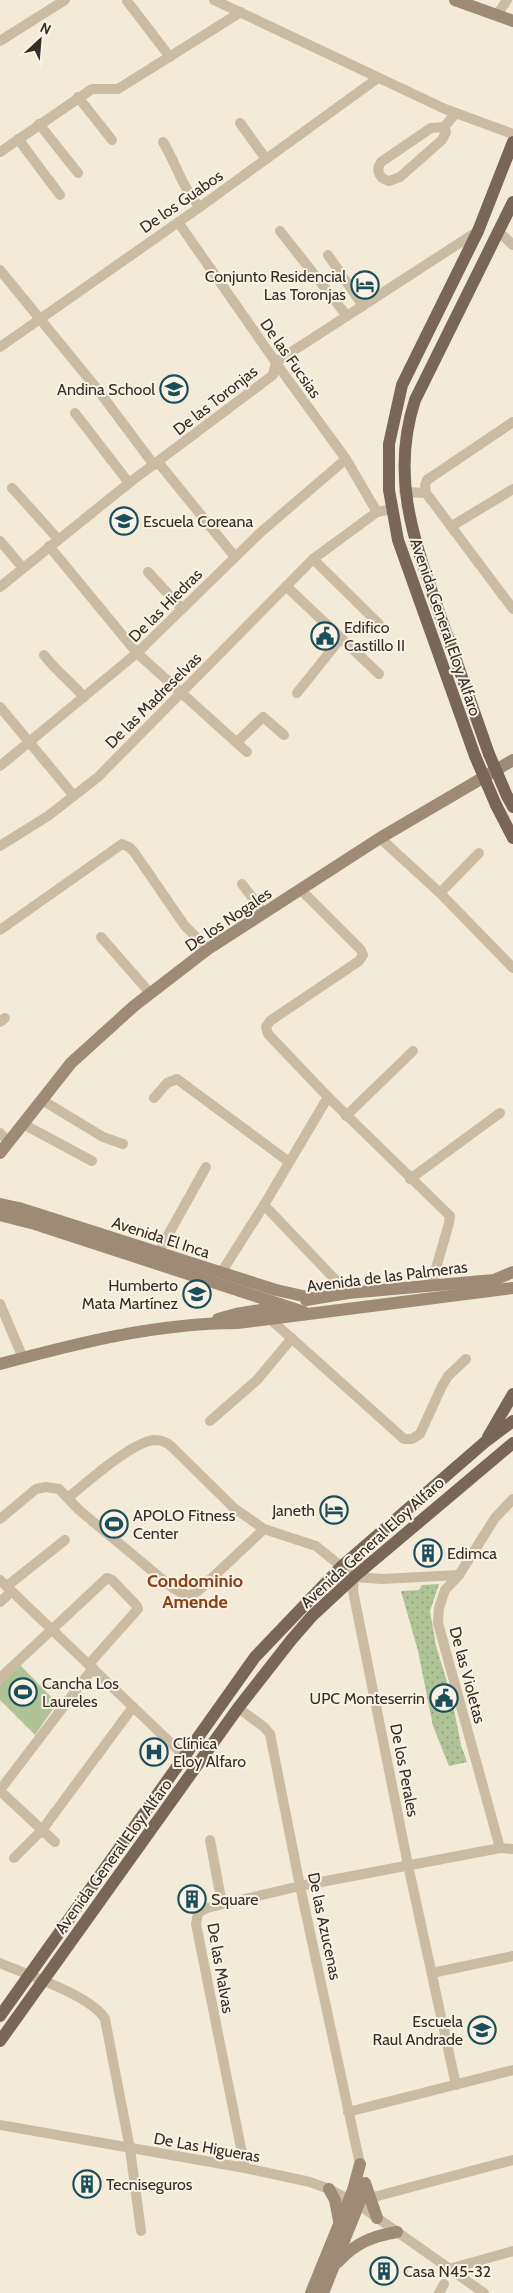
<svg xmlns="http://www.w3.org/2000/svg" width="513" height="2293" viewBox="0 0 513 2293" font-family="Cabin,sans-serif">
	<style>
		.park { fill: url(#park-dots) }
		.garden { fill: #afc397 }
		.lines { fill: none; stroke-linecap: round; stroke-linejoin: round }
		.street { stroke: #ccbba3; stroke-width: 10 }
		.secondary { stroke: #9f8a75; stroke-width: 12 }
		.primary { stroke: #796656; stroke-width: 12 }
		.primary-bridge { stroke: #796656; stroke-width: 12 }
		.labels { text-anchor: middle; stroke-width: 4; stroke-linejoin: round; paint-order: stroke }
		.street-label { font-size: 16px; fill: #362d26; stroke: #faf3e5 }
		.poi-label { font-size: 16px; fill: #362d26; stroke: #faf3e5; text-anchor: start }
		.neighbourhood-label { font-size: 18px; font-weight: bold; fill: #8a4319; stroke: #faf3e5 }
	</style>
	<defs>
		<pattern id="park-dots" width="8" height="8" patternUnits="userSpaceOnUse" patternTransform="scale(1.25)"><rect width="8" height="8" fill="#afc397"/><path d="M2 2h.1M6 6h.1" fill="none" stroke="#8f9f7b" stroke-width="1.8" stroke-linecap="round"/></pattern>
	</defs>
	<rect width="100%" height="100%" fill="#f3ead8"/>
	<path class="park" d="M439 1584 430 1611 436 1646 451 1695 461 1745 467 1762 449 1766 433 1726 418 1651 401 1591 419 1590 422 1585Z"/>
	<path class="garden" d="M20 1665 57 1703 35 1735 0 1700V1684Z"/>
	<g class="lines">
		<g class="street">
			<path d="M214 0 445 109 513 134"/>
			<path d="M127 1 170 57"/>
			<path d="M497 15 507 0"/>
			<path d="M0 41 65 0"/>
			<path d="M78 97 112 140"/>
			<path d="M240 123 266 159"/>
			<path d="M39 124 78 173"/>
			<path d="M444 127 446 132 442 140 400 177 389 181C380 179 375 171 381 162L431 128 444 127 456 113"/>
			<path d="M18 139 60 195"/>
			<path d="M163 142C176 163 183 190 200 207"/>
			<path d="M0 152 92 89H118L241 12"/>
			<path d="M178 222 284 374 346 459 377 512"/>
			<path d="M280 231 347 316"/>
			<path d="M499 232 513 245"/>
			<path d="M328 255 363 306"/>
			<path d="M0 270 98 390 154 465"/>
			<path d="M0 347 200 207 378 78"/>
			<path d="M75 413 129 483"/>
			<path d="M513 422 427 480 425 485 426 493 513 609"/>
			<path d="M158 462 235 557"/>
			<path d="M12 488 58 539"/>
			<path d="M404 492 426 493"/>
			<path d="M452 526 513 489"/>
			<path d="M0 541 23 568"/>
			<path d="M49 546 137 653 247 752"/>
			<path d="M313 559 379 624"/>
			<path d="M148 572 182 609"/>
			<path d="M286 586 379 674"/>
			<path d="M0 587 129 483 273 375 276 362 478 231"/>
			<path d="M44 655C56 671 71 682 84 697"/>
			<path d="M297 693 341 638"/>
			<path d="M0 707 74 796"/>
			<path d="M237 742 263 717 284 735"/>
			<path d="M0 766 137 653 261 532 346 459"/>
			<path d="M380 838 440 893 513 968"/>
			<path d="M0 846 48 816 98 777 313 559 377 512 392 509"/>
			<path d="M242 884 264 913"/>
			<path d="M301 890 361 950 363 955 359 961 270 1021 266 1027 268 1034 328 1097 450 1216 449 1223 431 1286"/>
			<path d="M440 893 479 853"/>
			<path d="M0 930 122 844 129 847 134 852 185 926 208 949"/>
			<path d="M101 937 150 993"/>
			<path d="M0 1022 5 1018"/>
			<path d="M154 1098 167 1083 177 1079 289 1162"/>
			<path d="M42 1100 103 1137 123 1144"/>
			<path d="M346 1116 413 1051"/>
			<path d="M23 1124 92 1161"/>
			<path d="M0 1133 9 1142"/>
			<path d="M410 1179 500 1113"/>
			<path d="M264 1205 348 1293"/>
			<path d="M158 1253 206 1167"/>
			<path d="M221 1273 264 1205 328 1097"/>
			<path d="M0 1304 23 1358"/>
			<path d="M270 1319 404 1439H412L420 1434 442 1386 448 1376 466 1359"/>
			<path d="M210 1421 257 1380 292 1338"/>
			<path d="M69 1497C86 1483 132 1442 154 1440 162 1440 167 1442 172 1447L234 1508 264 1529 316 1546 354 1577"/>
			<path d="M0 1519 36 1489 46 1487 59 1489 79 1510 174 1589 188 1596 198 1591 264 1529"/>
			<path d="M354 1577 353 1591 408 1865 456 2085"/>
			<path d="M354 1577 382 1579 459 1575"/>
			<path d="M0 1580 196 1767"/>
			<path d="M7 1586 65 1540"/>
			<path d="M0 1602 11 1592"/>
			<path d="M0 1678 107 1578 112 1580 137 1606 138 1609 89 1664"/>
			<path d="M238 1708 264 1727 270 1734 300 1886 360 2164"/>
			<path d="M0 1790 93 1668"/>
			<path d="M0 1791 55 1842"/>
			<path d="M210 1840 222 1904"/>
			<path d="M500 1848 438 1623 439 1608 445 1590 459 1575 495 1518 513 1499"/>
			<path d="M14 1858 42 1830 133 1707"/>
			<path d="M0 1963C26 1974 92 1996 105 2019L130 2149 141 2231"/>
			<path d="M432 1973 513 1956"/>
			<path d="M348 2112 513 2070"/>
			<path d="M0 2125 245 2168 310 2182 329 2189 359 2205 484 2293"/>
			<path d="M245 2168 196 1924 198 1913 207 1908 300 1886 500 1848 513 1849"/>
			<path d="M370 2198 513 2160"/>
			<path d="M449 2269 513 2251"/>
			<path d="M439 2293 444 2284"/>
		</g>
		<g class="secondary">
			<path d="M455 0 513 21"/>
			<path d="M0 1153 71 1063 134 1006 208 949 380 838 513 760"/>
			<path d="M0 1204 19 1208 276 1290 312 1298"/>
			<path d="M0 1215 35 1224 304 1312"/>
			<path d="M306 1300 348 1293 494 1280 513 1272"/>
			<path d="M218 1319 236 1314 284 1306"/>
			<path d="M0 1364C78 1343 157 1323 237 1323L513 1288"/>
			<path d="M365 2183 377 2218"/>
			<path d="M329 2189 335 2200 339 2221"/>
			<path d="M338 2262C355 2243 373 2236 397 2232"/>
			<path d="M311 2293 353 2190 360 2164"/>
			<path d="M323 2293 366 2186"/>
		</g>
		<g class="primary">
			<path d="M489 754C473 709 458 665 442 621 416 545 389 480 415 400L513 202"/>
			<path d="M475 756 398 540 389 490V444L402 385 478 231 513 142"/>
			<path d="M507 796 513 807"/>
			<path d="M496 805 513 838"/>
			<path d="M488 1437 513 1394"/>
			<path d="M0 2016 255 1657 342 1566 485 1442 513 1421"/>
			<path d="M0 2041 238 1708 292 1639 312 1616 354 1577 513 1443"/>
		</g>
		<g class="primary-bridge">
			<path d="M489 754 507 796"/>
			<path d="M475 756 496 805"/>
		</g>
	</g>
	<defs>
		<g id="hotel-ring" transform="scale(1.4375)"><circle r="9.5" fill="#faf3e5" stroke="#194e5a" stroke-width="1.5"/><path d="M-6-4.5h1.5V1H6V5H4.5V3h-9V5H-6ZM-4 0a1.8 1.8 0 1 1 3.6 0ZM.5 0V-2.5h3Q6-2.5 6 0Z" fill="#194e5a"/></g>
		<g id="school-ring" transform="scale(1.4375)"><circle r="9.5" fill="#faf3e5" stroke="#194e5a" stroke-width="1.5"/><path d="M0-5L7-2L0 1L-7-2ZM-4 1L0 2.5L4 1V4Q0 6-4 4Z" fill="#194e5a"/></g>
		<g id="civic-ring" transform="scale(1.4375)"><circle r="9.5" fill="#faf3e5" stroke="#194e5a" stroke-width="1.5"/><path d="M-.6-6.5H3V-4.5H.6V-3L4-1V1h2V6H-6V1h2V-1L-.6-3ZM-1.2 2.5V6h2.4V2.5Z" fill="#194e5a"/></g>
		<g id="stadium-ring" transform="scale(1.4375)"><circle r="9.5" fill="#faf3e5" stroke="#194e5a" stroke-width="1.5"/><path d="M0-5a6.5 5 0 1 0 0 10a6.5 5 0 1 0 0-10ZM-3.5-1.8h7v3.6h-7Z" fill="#194e5a"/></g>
		<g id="building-ring" transform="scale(1.4375)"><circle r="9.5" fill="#faf3e5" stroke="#194e5a" stroke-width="1.5"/><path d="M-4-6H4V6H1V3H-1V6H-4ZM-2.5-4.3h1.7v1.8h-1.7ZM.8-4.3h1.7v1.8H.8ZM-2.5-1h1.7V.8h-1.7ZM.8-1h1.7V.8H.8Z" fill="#194e5a"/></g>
		<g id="hospital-ring" transform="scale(1.4375)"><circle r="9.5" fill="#faf3e5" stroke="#194e5a" stroke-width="1.5"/><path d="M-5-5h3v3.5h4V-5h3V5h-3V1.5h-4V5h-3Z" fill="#194e5a"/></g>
		<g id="university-ring" transform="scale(1.4375)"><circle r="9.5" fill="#faf3e5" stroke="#194e5a" stroke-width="1.5"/><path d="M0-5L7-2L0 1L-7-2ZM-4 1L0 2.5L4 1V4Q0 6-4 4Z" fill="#194e5a"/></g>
	</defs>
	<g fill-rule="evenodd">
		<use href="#hotel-ring" x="365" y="285"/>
		<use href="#school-ring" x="174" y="389"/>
		<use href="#school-ring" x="124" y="521"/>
		<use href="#civic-ring" x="325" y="636"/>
		<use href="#school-ring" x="197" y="1294"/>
		<use href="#hotel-ring" x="334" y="1510"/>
		<use href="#stadium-ring" x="114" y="1524"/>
		<use href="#building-ring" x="428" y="1553"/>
		<use href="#stadium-ring" x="23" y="1692"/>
		<use href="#civic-ring" x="444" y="1698"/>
		<use href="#hospital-ring" x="154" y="1752"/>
		<use href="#building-ring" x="192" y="1899"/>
		<use href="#university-ring" x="482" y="2030"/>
		<use href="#building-ring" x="87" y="2184"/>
		<use href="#building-ring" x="384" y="2271"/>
	</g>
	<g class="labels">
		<g class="street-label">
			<text transform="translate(181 201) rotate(-35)" y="6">De los Guabos</text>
			<text transform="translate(291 358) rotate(55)" y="6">De las Fucsias</text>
			<text transform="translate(215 400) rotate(-38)" y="6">De las Toronjas</text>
			<text transform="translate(165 605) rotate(-45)" y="6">De las Hiedras</text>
			<text transform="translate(446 627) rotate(71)" y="6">Avenida General Eloy Alfaro</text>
			<text transform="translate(153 700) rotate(-45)" y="6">De las Madreselvas</text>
			<text transform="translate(228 919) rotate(-34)" y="6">De los Nogales</text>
			<text transform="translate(161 1237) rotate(18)" y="6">Avenida El Inca</text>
			<text transform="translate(387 1276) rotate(-7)" y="6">Avenida de las Palmeras</text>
			<text transform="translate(372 1542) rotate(-42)" y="6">Avenida General Eloy Alfaro</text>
			<text transform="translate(468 1675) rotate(75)" y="6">De las Violetas</text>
			<text transform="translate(405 1770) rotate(79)" y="6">De los Perales</text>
			<text transform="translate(113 1856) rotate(-54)" y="6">Avenida General Eloy Alfaro</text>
			<text transform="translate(325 1926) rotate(78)" y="6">De las Azucenas</text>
			<text transform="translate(221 1968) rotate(80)" y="6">De las Malvas</text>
			<text transform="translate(207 2147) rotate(10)" y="6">De Las Higueras</text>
		</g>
		<g class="poi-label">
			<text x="346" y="282" text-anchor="end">Conjunto Residencial<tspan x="346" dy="18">Las Toronjas</tspan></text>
			<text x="155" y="395" text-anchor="end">Andina School</text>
			<text x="143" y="527">Escuela Coreana</text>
			<text x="344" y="633">Edifico<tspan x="344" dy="18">Castillo II</tspan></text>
			<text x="178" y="1291" text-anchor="end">Humberto<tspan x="178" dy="18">Mata Martínez</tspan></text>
			<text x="315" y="1516" text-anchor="end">Janeth</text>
			<text x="133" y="1521">APOLO Fitness<tspan x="133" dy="18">Center</tspan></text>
			<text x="447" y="1559">Edimca</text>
			<text x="42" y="1689">Cancha Los<tspan x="42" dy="18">Laureles</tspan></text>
			<text x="425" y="1704" text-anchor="end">UPC Monteserrin</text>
			<text x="173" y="1749">Clínica<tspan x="173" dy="18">Eloy Alfaro</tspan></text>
			<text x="211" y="1905">Square</text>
			<text x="463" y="2027" text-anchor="end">Escuela<tspan x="463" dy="18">Raul Andrade</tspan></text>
			<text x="106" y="2190">Tecniseguros</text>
			<text x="403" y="2277">Casa N45-32</text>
		</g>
		<g class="neighbourhood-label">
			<text x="195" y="1587">Condominio<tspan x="195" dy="21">Amende</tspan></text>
		</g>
	</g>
	<g transform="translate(40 40) rotate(26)" stroke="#faf3e5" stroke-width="4" paint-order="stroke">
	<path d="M0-4L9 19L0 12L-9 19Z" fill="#362d26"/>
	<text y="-8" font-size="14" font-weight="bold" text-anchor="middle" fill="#362d26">N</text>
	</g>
</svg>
